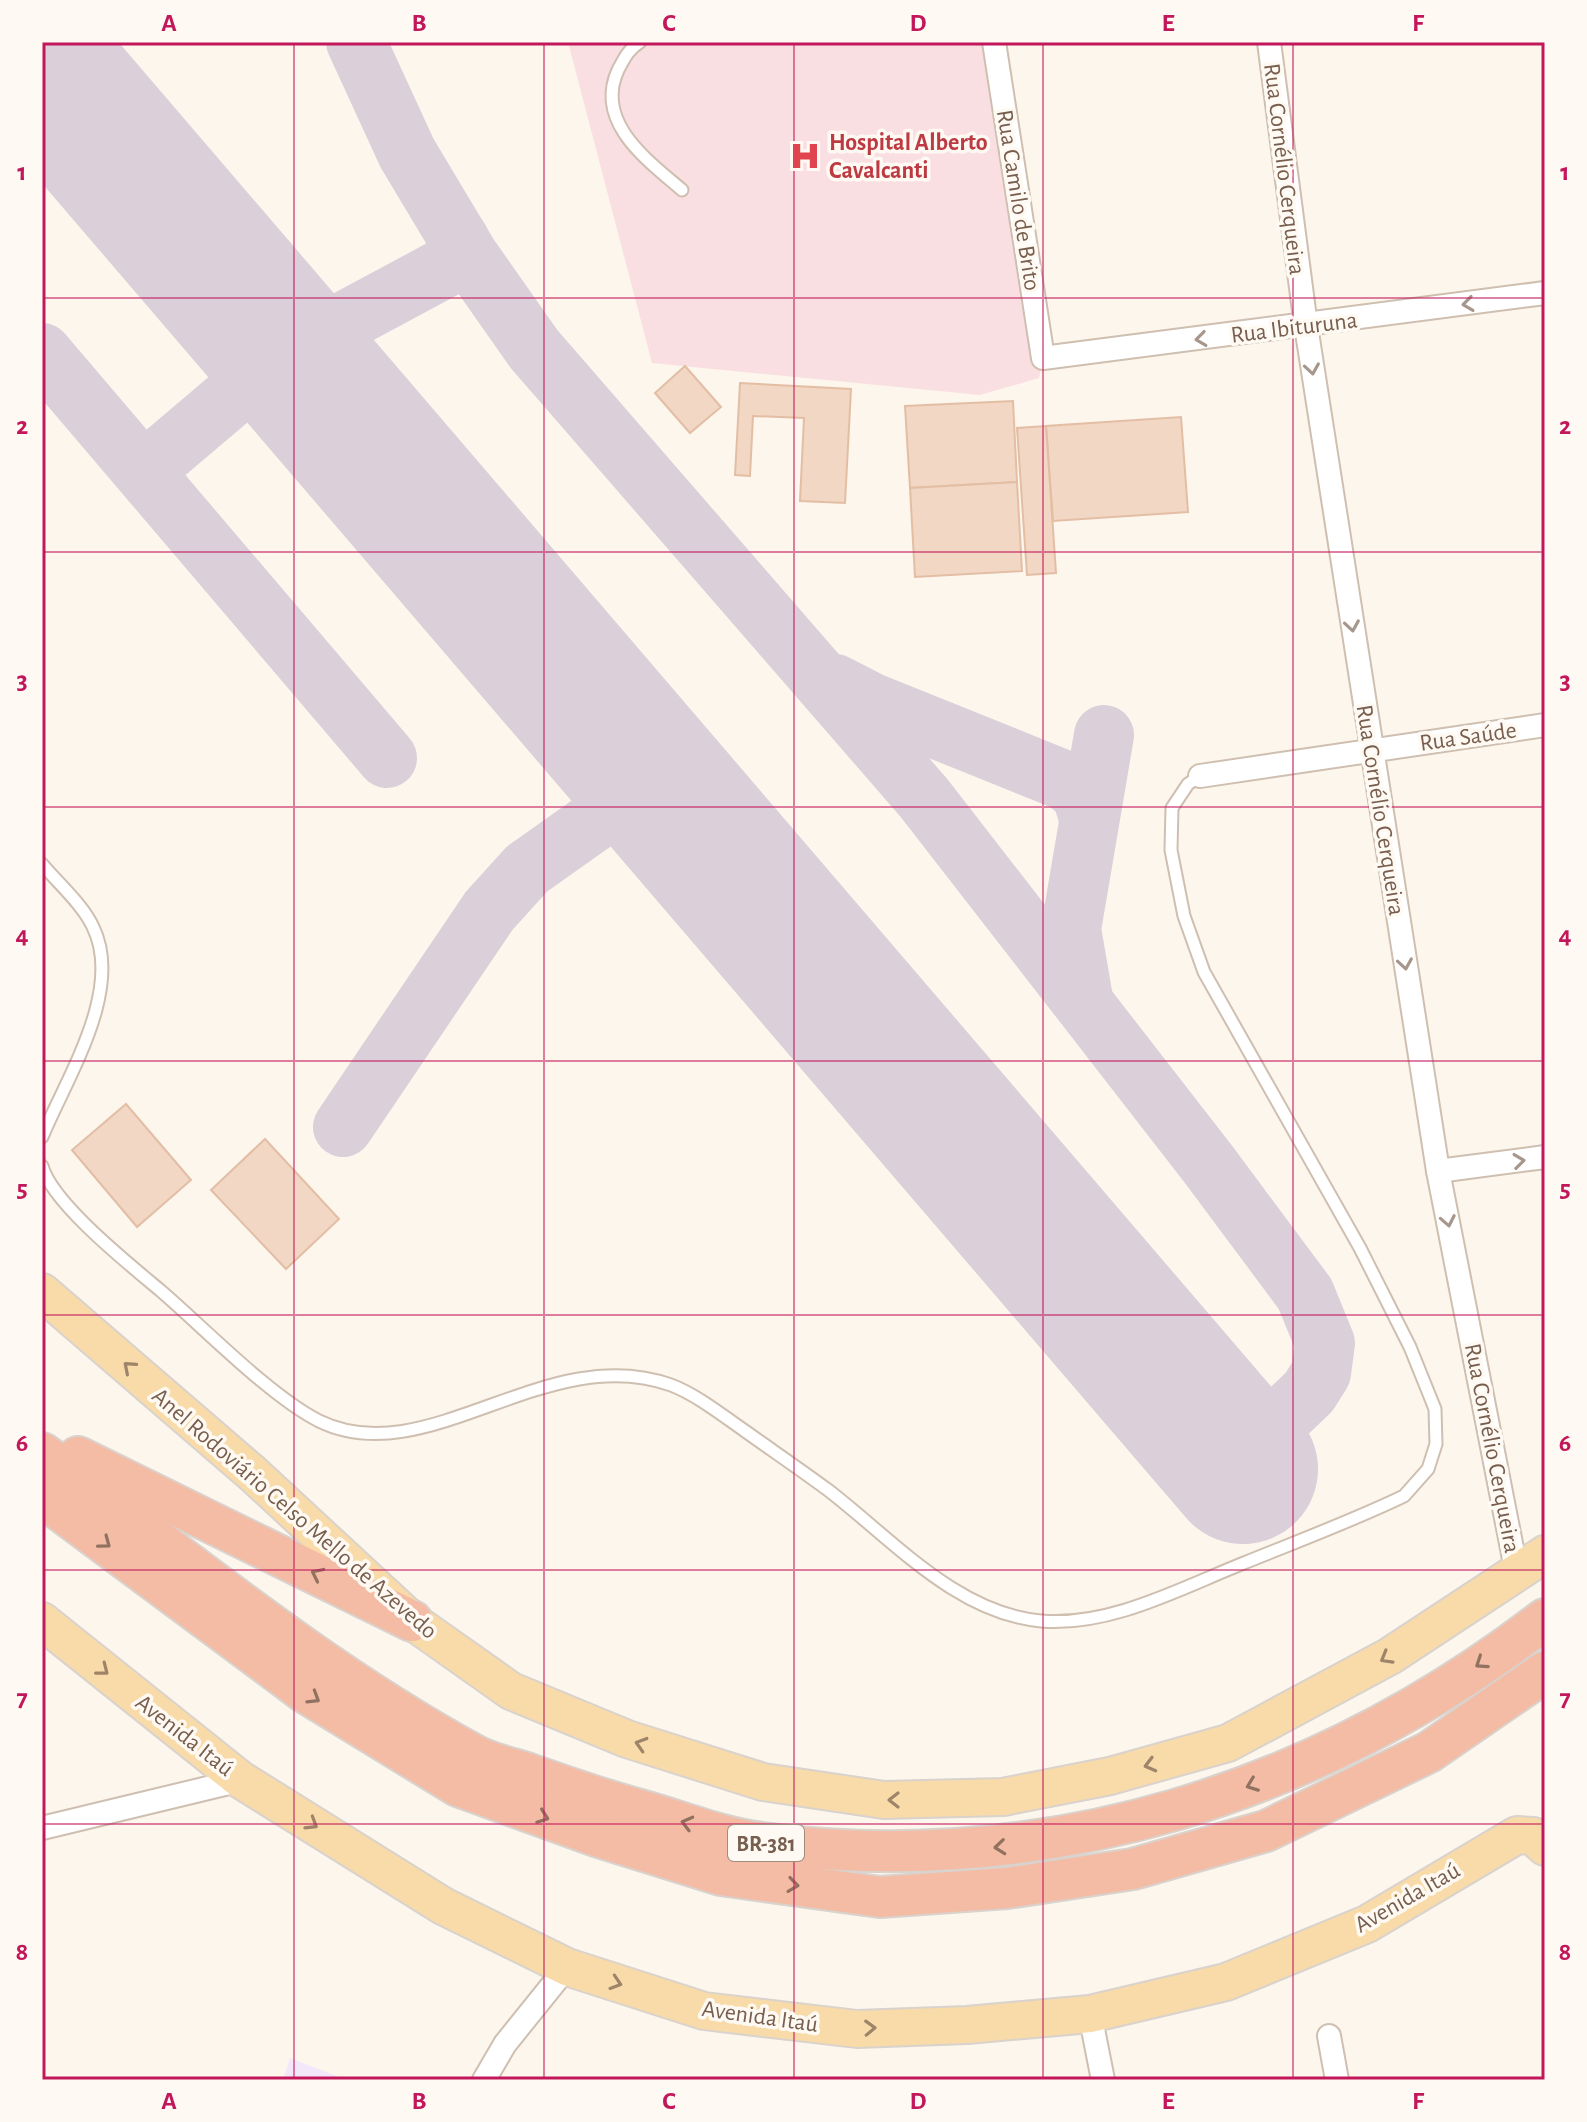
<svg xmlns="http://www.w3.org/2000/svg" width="1587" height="2122" viewBox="0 0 1587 2122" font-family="'Alegreya Sans',sans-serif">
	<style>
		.education { fill: #f3e8f9 }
		.medical { fill: #fadfe2 }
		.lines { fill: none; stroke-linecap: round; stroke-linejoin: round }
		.taxiway { stroke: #dbd0da; stroke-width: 60 }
		.runway { stroke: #dbd0da; stroke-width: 150 }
		.building { fill: #f1d7c4; stroke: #e3bea5; stroke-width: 2 }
		.service-casing { stroke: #cfbfb0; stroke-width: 15 }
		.minor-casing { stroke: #cfbfb0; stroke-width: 26 }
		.primary-casing { stroke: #d9d2cd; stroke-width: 40 }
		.motorway-casing { stroke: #d9d2cd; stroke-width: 44 }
		.service { stroke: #fff; stroke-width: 11 }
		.minor { stroke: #fff; stroke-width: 22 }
		.primary { stroke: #f8dba8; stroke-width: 36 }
		.motorway { stroke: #f4bba5; stroke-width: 40 }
		.oneway { stroke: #a7968c }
		.oneway2 { stroke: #9e8469 }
		.oneway3 { stroke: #91715f }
		.grid { fill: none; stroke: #c2185b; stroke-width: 2; stroke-opacity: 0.55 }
		.labels { text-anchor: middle; stroke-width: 7; stroke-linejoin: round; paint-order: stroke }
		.shield { fill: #fefaf3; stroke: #a08d80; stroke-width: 2 }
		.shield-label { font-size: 22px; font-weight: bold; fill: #785e4e }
		.health-label { font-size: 24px; font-weight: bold; fill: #be3a42; stroke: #fefaf3; text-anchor: start }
		.street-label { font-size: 24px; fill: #785e4e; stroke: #fefaf3 }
		.neatline { fill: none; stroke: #c2185b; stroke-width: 3 }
		.grid-label { font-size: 26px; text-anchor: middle; font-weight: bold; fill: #c2185b }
	</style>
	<rect width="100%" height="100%" fill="#fcf6ec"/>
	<path class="education" d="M290 2058 347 2080H283Z"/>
	<path class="medical" d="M568 42H994L1043 358 1039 378 980 395 652 363Z"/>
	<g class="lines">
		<g class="taxiway">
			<path d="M356 42 407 153 468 255 534 349 924 798 1209 1165 1305 1294 1325 1343 1321 1373 1309 1392 1265 1434 1230 1454"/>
			<path d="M272 336 287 341 312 339 446 267 454 256 459 239"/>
			<path d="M42 353 387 758"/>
			<path d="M132 458 144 462 157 460 263 370 267 353 264 327"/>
			<path d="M835 684 870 702 1066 781 1082 795 1089 818"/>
			<path d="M1083 999 1071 929 1104 735"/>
			<path d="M343 1127 489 911 527 869 630 796 639 765"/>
		</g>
		<path class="runway" d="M42 68 1243 1469"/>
	</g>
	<g class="building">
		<path d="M685 366 721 407 690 433 655 393Z"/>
		<path d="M740 383 851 389 845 503 800 501 804 418 753 416 750 476 735 475Z"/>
		<path d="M1013 401 1017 482 910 488 905 406Z"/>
		<path d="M1181 417 1188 512 1053 521 1046 426Z"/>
		<path d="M1046 426 1056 573 1027 575 1017 428Z"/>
		<path d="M1017 482 1022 571 915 577 910 488Z"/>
		<path d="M126 1104 191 1180 137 1227 72 1150Z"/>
		<path d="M265 1139 339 1219 286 1269 211 1190Z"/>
	</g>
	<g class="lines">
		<g class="service-casing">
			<g id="service">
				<path d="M640 42C628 50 625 57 618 70 594 122 647 160 682 190"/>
				<path d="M42 864C58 883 83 905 93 927 124 990 67 1077 42 1137"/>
				<path d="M42 1166C52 1203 130 1265 161 1291 204 1328 271 1397 319 1421 427 1474 546 1340 671 1385 697 1395 722 1415 745 1431 773 1451 801 1470 828 1490 892 1539 956 1613 1041 1621 1110 1627 1181 1588 1244 1563 1298 1541 1352 1521 1404 1496L1428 1469 1436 1444 1435 1409 1410 1347 1360 1248 1204 972 1184 916 1171 850 1172 808 1188 784 1200 776"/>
			</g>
		</g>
		<g class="minor-casing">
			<g id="minor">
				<path d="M994 42 1043 358 1545 293"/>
				<path d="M1269 42 1306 326 1438 1171 1517 1574"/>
				<path d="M1200 776 1545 725"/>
				<path d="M1438 1171 1545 1157"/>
				<path d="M42 1828 241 1780"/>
				<path d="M1090 2014 1103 2080"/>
				<path d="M1329 2036 1337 2080"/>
				<path d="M484 2080 505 2044 567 1967"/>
			</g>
		</g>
		<g class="primary-casing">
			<g id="primary">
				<path d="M42 1292 252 1473 412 1621 511 1691 627 1739 763 1782 884 1800 1003 1797 1110 1776 1228 1743 1390 1656 1545 1554"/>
				<path d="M42 1621 241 1780 443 1906 567 1967 704 2011 857 2029 967 2025 1090 2014 1226 1982 1367 1924 1517 1835 1533 1836 1545 1847"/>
			</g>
		</g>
		<g class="motorway-casing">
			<g id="motorway">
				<path d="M42 1453C183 1557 320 1671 474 1755 491 1764 511 1768 529 1774 566 1787 603 1800 640 1810 680 1821 721 1838 762 1843 1047 1879 1319 1793 1545 1619"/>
				<path d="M78 1457 412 1621"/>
				<path d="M42 1497 306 1693 458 1786 599 1837 721 1875 880 1897 1007 1888 1133 1869 1266 1831 1429 1752 1545 1672"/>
			</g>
		</g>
		<use href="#service" class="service"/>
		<use href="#minor" class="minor"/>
		<use href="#primary" class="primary"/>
		<use href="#motorway" class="motorway"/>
	</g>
	<defs><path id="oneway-chevron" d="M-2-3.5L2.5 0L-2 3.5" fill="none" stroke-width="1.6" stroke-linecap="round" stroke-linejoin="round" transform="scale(2)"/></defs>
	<g class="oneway">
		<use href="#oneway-chevron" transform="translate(1468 304) rotate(172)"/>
		<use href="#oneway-chevron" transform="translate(1201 339) rotate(173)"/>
		<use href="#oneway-chevron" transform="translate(1312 369) rotate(81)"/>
		<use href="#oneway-chevron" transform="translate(1352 626) rotate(81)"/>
		<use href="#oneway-chevron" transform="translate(1405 964) rotate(81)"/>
		<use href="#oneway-chevron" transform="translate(1519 1161) rotate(-7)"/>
		<use href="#oneway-chevron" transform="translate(1448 1221) rotate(79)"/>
	</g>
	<g class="oneway2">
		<use href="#oneway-chevron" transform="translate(129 1367) rotate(-139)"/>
		<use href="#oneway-chevron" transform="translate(1386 1658) rotate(150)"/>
		<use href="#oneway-chevron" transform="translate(103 1670) rotate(38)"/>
		<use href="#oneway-chevron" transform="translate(641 1744) rotate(-163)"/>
		<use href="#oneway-chevron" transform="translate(1150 1765) rotate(165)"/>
		<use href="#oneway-chevron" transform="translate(894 1800) rotate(180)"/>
		<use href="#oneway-chevron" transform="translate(312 1824) rotate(32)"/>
		<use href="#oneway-chevron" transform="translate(616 1983) rotate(18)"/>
		<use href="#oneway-chevron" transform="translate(870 2028) rotate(-2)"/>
	</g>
	<g class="oneway3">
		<use href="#oneway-chevron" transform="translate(105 1543) rotate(37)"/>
		<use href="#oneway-chevron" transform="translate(317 1574) rotate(-154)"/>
		<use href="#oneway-chevron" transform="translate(1481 1663) rotate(146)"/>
		<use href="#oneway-chevron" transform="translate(314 1698) rotate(32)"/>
		<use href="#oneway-chevron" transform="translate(1252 1785) rotate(159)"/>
		<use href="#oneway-chevron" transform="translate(543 1817) rotate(20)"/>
		<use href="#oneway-chevron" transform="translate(687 1823) rotate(-165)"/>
		<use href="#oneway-chevron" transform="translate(1000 1847) rotate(174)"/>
		<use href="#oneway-chevron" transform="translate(793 1885) rotate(8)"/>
	</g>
	<path class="grid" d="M294 42V2080M544 42V2080M794 42V2080M1043 42V2080M1293 42V2080M42 298H1545M42 552H1545M42 807H1545M42 1061H1545M42 1315H1545M42 1570H1545M42 1824H1545"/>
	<defs>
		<g id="hospital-bare" transform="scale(2.4)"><path d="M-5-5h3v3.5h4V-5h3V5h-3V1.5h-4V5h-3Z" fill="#e0444e" stroke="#fefaf3" stroke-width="2.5" paint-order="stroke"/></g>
	</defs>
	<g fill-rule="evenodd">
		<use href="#hospital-bare" x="805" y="156"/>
	</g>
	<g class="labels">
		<rect class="shield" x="728" y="1825" width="76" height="36" rx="6"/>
		<g class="shield-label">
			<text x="766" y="1851">BR-381</text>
		</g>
		<g class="health-label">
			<text x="829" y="150">Hospital Alberto<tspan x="829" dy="28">Cavalcanti</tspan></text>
		</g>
		<g class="street-label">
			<text transform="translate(1285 169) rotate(83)" y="8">Rua Cornélio Cerqueira</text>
			<text transform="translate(1019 200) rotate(81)" y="8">Rua Camilo de Brito</text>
			<text transform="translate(1294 327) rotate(-7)" y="8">Rua Ibituruna</text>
			<text transform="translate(1468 736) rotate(-8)" y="8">Rua Saúde</text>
			<text transform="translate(1381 810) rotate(81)" y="8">Rua Cornélio Cerqueira</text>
			<text transform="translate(1493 1448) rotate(79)" y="8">Rua Cornélio Cerqueira</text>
			<text transform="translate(295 1513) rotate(41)" y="8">Anel Rodoviário Celso Mello de Azevedo</text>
			<text transform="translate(185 1735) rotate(38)" y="8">Avenida Itaú</text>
			<text transform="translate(1407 1897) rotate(-30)" y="8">Avenida Itaú</text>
			<text transform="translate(760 2016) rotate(8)" y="8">Avenida Itaú</text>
		</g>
	</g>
	<rect width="1587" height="2122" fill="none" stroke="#fefaf3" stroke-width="88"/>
	<rect x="44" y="44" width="1499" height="2034" class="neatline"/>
	<g class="grid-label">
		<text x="169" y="31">A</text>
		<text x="419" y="31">B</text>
		<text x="669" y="31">C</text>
		<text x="918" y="31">D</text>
		<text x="1168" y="31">E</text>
		<text x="1418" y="31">F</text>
		<text x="22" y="180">1</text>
		<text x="1565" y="180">1</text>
		<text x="22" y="434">2</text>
		<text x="1565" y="434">2</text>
		<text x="22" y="689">3</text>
		<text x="1565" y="689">3</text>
		<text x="22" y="943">4</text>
		<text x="1565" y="943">4</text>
		<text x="22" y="1197">5</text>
		<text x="1565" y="1197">5</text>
		<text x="22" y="1451">6</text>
		<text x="1565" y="1451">6</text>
		<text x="22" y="1706">7</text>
		<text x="1565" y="1706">7</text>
		<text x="22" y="1960">8</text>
		<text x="1565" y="1960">8</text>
		<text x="169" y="2109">A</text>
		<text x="419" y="2109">B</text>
		<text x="669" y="2109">C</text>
		<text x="918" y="2109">D</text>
		<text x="1168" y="2109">E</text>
		<text x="1418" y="2109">F</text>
	</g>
</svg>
